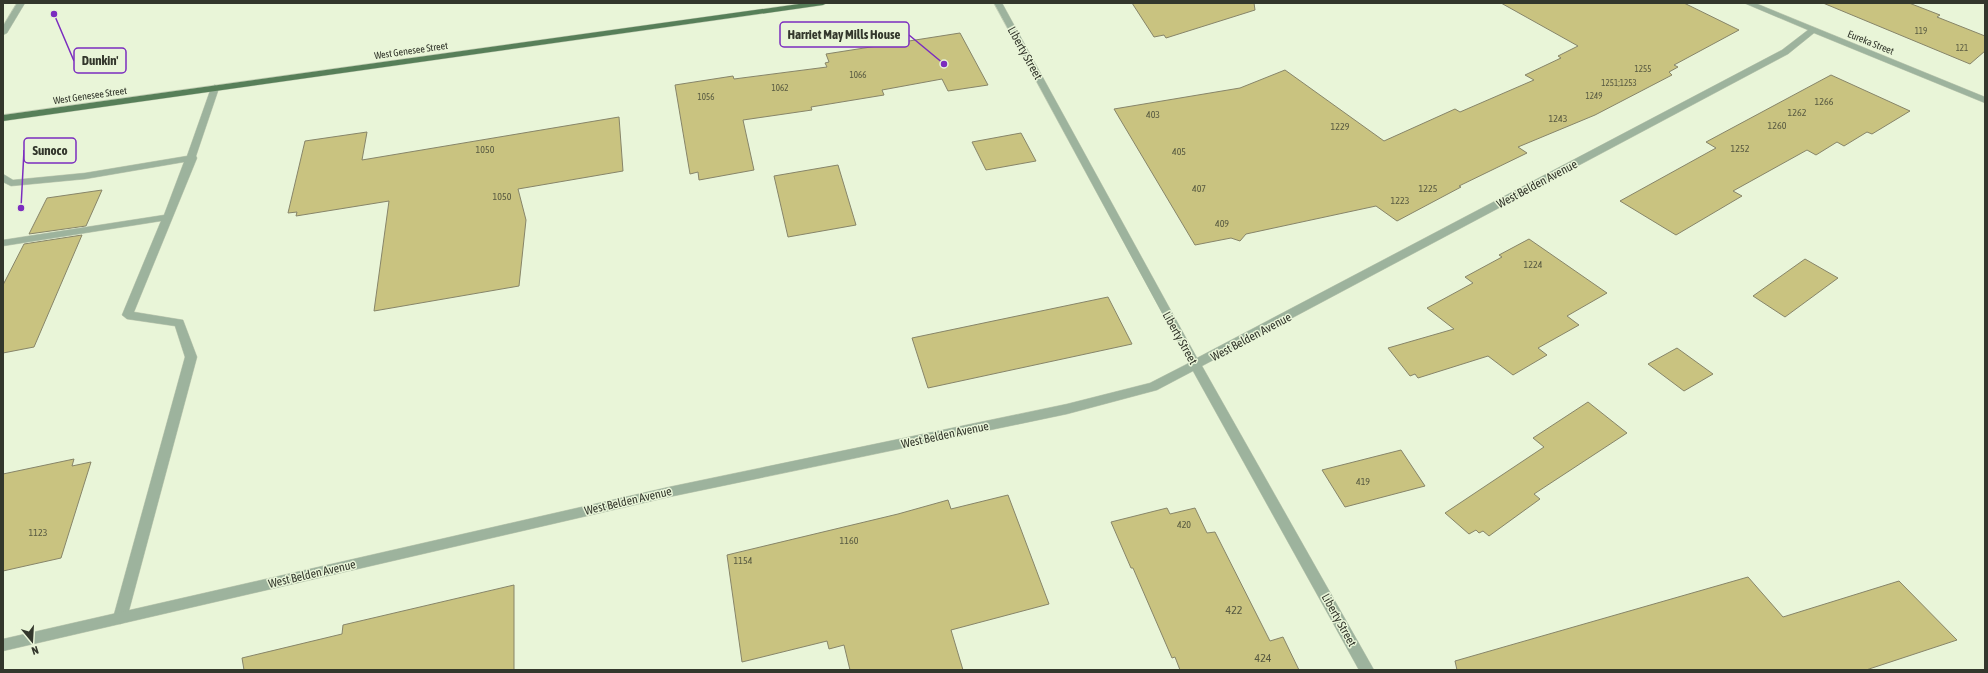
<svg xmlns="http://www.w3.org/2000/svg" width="1988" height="673" viewBox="0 0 1988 673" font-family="'Asap Condensed',sans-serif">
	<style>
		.building { fill: #c9c380; stroke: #878569 }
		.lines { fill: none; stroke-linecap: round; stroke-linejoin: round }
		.service-casing { stroke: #c5cfb6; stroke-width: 1 }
		.minor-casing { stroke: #c5cfb6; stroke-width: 1 }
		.primary-casing { stroke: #c5cfb6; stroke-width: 1 }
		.service { fill: #9db39d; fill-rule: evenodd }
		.minor { fill: #9db39d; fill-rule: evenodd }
		.primary { fill: #577f59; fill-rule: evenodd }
		.labels { text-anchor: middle; stroke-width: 3; stroke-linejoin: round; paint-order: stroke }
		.far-number-label { font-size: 9px; fill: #585a41 }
		.far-street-label { font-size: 10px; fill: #33372c; stroke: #e9f5d8 }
		.number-label { font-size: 10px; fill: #585a41 }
		.street-label { font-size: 12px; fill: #33372c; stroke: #e9f5d8 }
		.near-number-label { font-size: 12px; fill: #585a41 }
		.leader { fill: none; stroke: #7b2cbf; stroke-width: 1.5 }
		.callout-dot { fill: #7b2cbf; stroke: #e9f5d8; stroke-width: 1.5 }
		.callout { fill: #e9f5d8; stroke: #7b2cbf; stroke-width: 1.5 }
		.callout-label { font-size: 13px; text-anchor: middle; font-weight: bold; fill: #33372c }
	</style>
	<rect width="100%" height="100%" fill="#e9f5d8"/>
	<g class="building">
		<path d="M1132 3H1254L1255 10 1166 38 1164 35 1154 37Z"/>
		<path d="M1501 3H1684L1739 30 1674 65 1678 67 1669 72 1672 75 1595 115 1518 147 1527 153 1459 186 1461 187 1397 221 1376 206 1246 234 1240 241 1231 238 1195 245 1114 109 1240 88 1285 70 1384 141 1455 109 1460 112 1534 80 1525 75 1561 58 1558 56 1578 46Z"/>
		<path d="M1823 3H1909L1940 15 1937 17 1985 36V51L1970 64Z"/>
		<path d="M960 33 988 85 948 91 942 79 882 90 884 95 811 107 812 110 743 120 754 170 699 180 698 172 690 174 675 85 733 76 734 79 827 67 825 63 829 62 826 54Z"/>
		<path d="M1831 75 1910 111 1872 134 1867 132 1844 146 1837 142 1816 155 1807 150 1733 191 1742 196 1676 235 1620 201 1716 148 1706 142Z"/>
		<path d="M619 117 623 171 518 189 526 220 519 286 374 311 389 201 296 216 297 212 288 213 305 141 367 132 362 160Z"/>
		<path d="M1021 133 1036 161 986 170 972 142Z"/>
		<path d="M838 165 856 225 788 237 774 176Z"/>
		<path d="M102 190 86 226 29 234 47 198Z"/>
		<path d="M82 235 34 347 3 353V285L24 244Z"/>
		<path d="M1529 239 1607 293 1567 316 1579 325 1538 348 1547 355 1513 375 1488 356 1418 378 1415 374 1410 376 1388 348 1454 329 1427 308 1473 283 1465 277 1502 257 1499 255Z"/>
		<path d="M1805 259 1838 278 1785 317 1753 296Z"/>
		<path d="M1108 297 1132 344 928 388 912 338Z"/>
		<path d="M1677 348 1713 374 1684 391 1648 364Z"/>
		<path d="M1588 402 1627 433 1534 494 1540 499 1489 536 1483 531 1479 533 1476 530 1469 534 1445 513 1544 447 1533 438Z"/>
		<path d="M1401 450 1425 486 1345 507 1322 470Z"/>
		<path d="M74 459 72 466 91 462 61 558 3 571V474Z"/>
		<path d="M1008 495 1049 604 951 630 963 670H850L844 645 829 649 827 641 742 662 727 555 898 514 948 500 951 509Z"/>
		<path d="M1167 508 1170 514 1195 508 1207 533 1215 532 1270 641 1283 637 1299 670H1180L1175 657 1172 658 1133 568H1131L1111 522Z"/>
		<path d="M1748 577 1783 617 1899 581 1957 640 1866 670H1457L1455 661Z"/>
		<path d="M514 585V670H244L242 658 342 634 343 625Z"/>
	</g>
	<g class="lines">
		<g class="service-casing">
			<g id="service">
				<path d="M17 3H25L7 33 3 35V26Z"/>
				<path d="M215 85 219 88 196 156 197 158 134 312 183 320 197 357 127 618 125 622 120 624 115 622 113 618 185 357 175 326 127 319 122 315 161 221 3 246V240L164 215 184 162 85 179 11 186 3 182V174L13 180 85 173 187 156 211 88Z"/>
			</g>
		</g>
		<g class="minor-casing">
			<path id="minor" d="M994 3H1002L1197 358 1782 50 1808 30 1744 3H1755L1985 97V103L1814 33 1788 54 1202 366 1374 670H1359L1193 371 1157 390 1067 414 669 497 3 651V639L669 487 1067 404 1150 383 1189 363Z"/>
		</g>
		<g class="primary-casing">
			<path id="primary" d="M806 3H827L823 5 3 121V115Z"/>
		</g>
		<use href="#service" class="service"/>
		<use href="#minor" class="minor"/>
		<use href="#primary" class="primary"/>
	</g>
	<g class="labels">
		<g class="far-number-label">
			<text x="1921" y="34">119</text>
			<text x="1962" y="51">121</text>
			<text x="1643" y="72">1255</text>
			<text x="858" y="78">1066</text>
			<text x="1619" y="86">1251;1253</text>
			<text x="780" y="91">1062</text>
			<text x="1594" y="99">1249</text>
			<text x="706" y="100">1056</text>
		</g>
		<g class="far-street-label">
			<text transform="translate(1871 42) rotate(22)" y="4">Eureka Street</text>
			<text transform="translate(411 50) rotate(-8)" y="4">West Genesee Street</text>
			<text transform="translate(90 95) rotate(-8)" y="4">West Genesee Street</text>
		</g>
		<g class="number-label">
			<text x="1824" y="105">1266</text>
			<text x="1797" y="116">1262</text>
			<text x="1153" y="118">403</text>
			<text x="1558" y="122">1243</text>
			<text x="1777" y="129">1260</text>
			<text x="1340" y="130">1229</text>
			<text x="1740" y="152">1252</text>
			<text x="485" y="153">1050</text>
			<text x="1179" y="155">405</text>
			<text x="1199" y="192">407</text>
			<text x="1428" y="192">1225</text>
			<text x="502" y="200">1050</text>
			<text x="1400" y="204">1223</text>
			<text x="1222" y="227">409</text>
			<text x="1533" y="268">1224</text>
			<text x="1363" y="485">419</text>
			<text x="1184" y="528">420</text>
			<text x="38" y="536">1123</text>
			<text x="849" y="544">1160</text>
			<text x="743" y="564">1154</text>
		</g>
		<g class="street-label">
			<text transform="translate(1025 53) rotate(61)" y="4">Liberty Street</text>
			<text transform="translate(1537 184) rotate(-28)" y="4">West Belden Avenue</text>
			<text transform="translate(1251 337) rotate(-28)" y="4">West Belden Avenue</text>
			<text transform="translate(1180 338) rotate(61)" y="4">Liberty Street</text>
			<text transform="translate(945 435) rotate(-12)" y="4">West Belden Avenue</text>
			<text transform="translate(628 501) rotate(-13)" y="4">West Belden Avenue</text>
			<text transform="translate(312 574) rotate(-13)" y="4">West Belden Avenue</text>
			<text transform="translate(1339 620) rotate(61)" y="4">Liberty Street</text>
		</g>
		<g class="near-number-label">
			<text x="1234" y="614">422</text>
			<text x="1263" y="662">424</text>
		</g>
	</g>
	<path class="leader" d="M944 64L909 35M54 14L74 61M21 208L24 150"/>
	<g class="callout-dot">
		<circle cx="944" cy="64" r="4"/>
		<circle cx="54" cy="14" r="4"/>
		<circle cx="21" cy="208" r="4"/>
	</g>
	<g class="callout">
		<rect x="780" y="22" width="129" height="25" rx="4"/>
		<rect x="74" y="48" width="52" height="25" rx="4"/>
		<rect x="24" y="138" width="52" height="25" rx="4"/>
	</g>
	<g class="callout-label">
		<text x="844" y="39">Harriet May Mills House</text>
		<text x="100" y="65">Dunkin'</text>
		<text x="50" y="155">Sunoco</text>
	</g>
	<rect width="1988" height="673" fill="none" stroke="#33372c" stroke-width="8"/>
	<g transform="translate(32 641) rotate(162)" stroke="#e9f5d8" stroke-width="3" paint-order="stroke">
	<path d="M0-3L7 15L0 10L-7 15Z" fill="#33372c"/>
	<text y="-6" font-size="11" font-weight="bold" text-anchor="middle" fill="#33372c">N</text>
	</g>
</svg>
